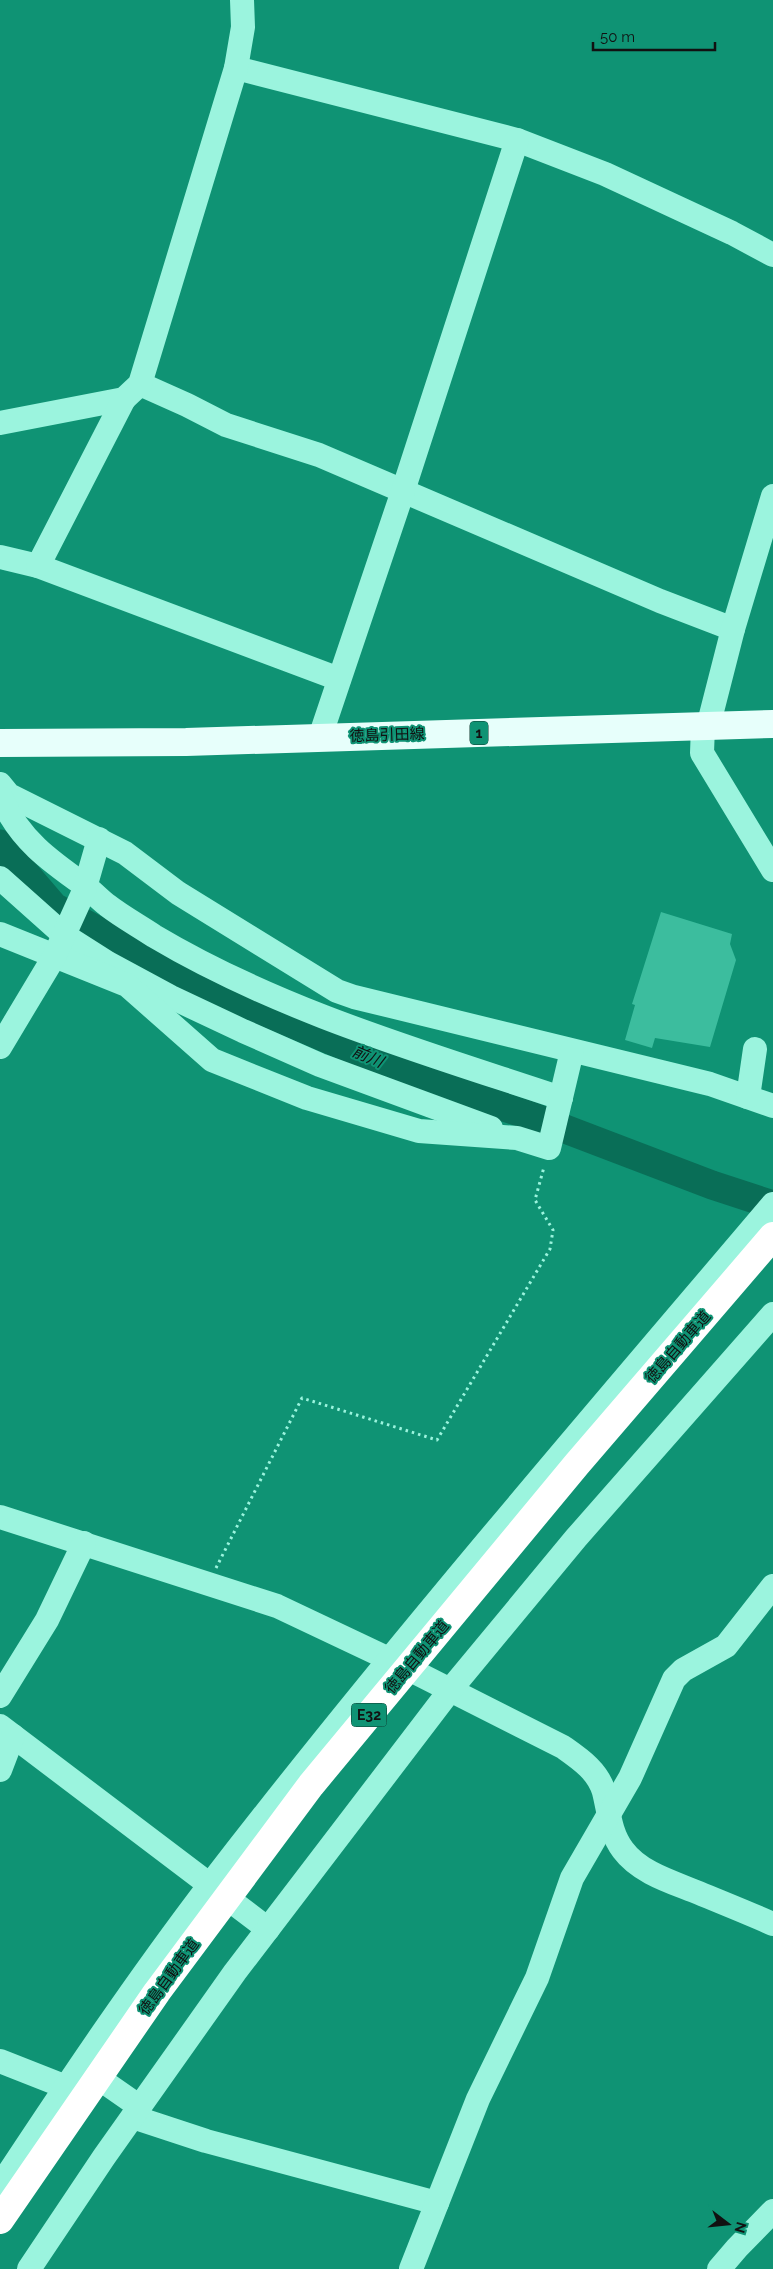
<svg xmlns="http://www.w3.org/2000/svg" width="773" height="2269" viewBox="0 0 773 2269" font-family="Raleway,'Noto Sans JP',sans-serif">
	<style>
		.lines { fill: none; stroke-linecap: round; stroke-linejoin: round }
		.river { stroke: #096e57; stroke-width: 29 }
		.building { fill: #3cbd9e }
		.path { stroke: #9bf4de; stroke-width: 3; stroke-dasharray: 2.5 4; stroke-linecap: butt }
		.minor { stroke: #9bf4de; stroke-width: 24 }
		.major { stroke: #e7fffb; stroke-width: 28 }
		.highway-bridge { stroke: #fff; stroke-width: 28 }
		.labels { text-anchor: middle; stroke-width: 4; stroke-linejoin: round; paint-order: stroke }
		.shield { fill: #0f9374; stroke: #10382f; stroke-width: 1 }
		.shield-label { font-size: 14px; font-weight: bold; fill: #111 }
		.street-label { font-size: 15px; fill: #111; stroke: #0f9374 }
		.water-label { font-size: 16px; font-style: italic; fill: #111; stroke: #0f9374 }
	</style>
	<rect width="100%" height="100%" fill="#0f9374"/>
	<g class="lines">
		<path class="river" d="M0 844 54 907 183 977 419 1078 531 1116 712 1185 773 1205"/>
	</g>
	<path class="building" d="M661 912 732 934 730 944 736 960 710 1047 655 1038 652 1048 625 1040 635 1005 632 1004Z"/>
	<g class="lines">
		<path class="path" d="M216 1568 302 1398 437 1440 550 1249 553 1230 535 1200 544 1167"/>
		<g class="minor">
			<path d="M236 68 517 140 605 174 732 233 773 255"/>
			<path d="M140 384 187 405 226 425 319 455 660 601 733 629"/>
			<path d="M0 423 124 399 140 384 236 68 243 27 242 0"/>
			<path d="M0 557 38 566 339 679"/>
			<path d="M38 566 124 399"/>
			<path d="M703 726 702 753 773 870"/>
			<path d="M710 726 711 715 733 629 773 496"/>
			<path d="M320 737 403 491 517 140"/>
			<path d="M0 784 9 795 125 853 178 893 337 991 354 997 661 1072 710 1084 773 1106"/>
			<path d="M2 799C19 839 50 861 84 885 92 891 99 899 107 905 121 916 139 926 154 936 280 1011 423 1052 561 1098"/>
			<path d="M0 878 64 935 108 963 171 997 243 1031 320 1065 491 1128"/>
			<path d="M0 934 127 985 212 1060 307 1098 419 1131 517 1138 549 1148 572 1051"/>
			<path d="M0 1047 54 957 84 891 99 839"/>
			<path d="M748 1097 755 1049"/>
			<path d="M0 1517 277 1606 389 1659 563 1747C580 1759 598 1771 604 1792 609 1812 610 1833 623 1850 640 1873 672 1882 699 1893 723 1903 748 1913 773 1924"/>
			<path d="M0 1696 47 1620 84 1543"/>
			<path d="M0 1726 268 1929"/>
			<path d="M0 1770 13 1736"/>
			<path d="M0 2061 66 2087"/>
			<path d="M84 2068 140 2107"/>
			<path d="M133 2117 206 2141 437 2203"/>
			<path d="M0 2186C68 2083 137 1980 212 1882 391 1650 583 1428 773 1204"/>
			<path d="M29 2269 104 2157 235 1972 451 1689 576 1538 773 1314"/>
			<path d="M411 2269 478 2099 537 1978 572 1878 630 1778 674 1679 683 1670 726 1646 773 1586"/>
			<path d="M719 2269 737 2248 773 2211"/>
		</g>
		<path class="major" d="M0 743 186 742 773 724"/>
		<path class="highway-bridge" d="M0 2220 157 1992 311 1785 577 1464 773 1236"/>
	</g>
	<g class="labels">
		<g class="shield">
			<rect x="470" y="721.5" width="18" height="23" rx="4"/>
			<rect x="351.5" y="1703.5" width="35" height="23" rx="4"/>
		</g>
		<g class="shield-label">
			<text x="479" y="738">1</text>
			<text x="369" y="1720">E32</text>
		</g>
		<g class="street-label">
			<text transform="translate(387 735) rotate(-2)" y="5">徳島引田線</text>
			<text transform="translate(678 1347) rotate(-49)" y="5">徳島自動車道</text>
			<text transform="translate(417 1657) rotate(-50)" y="5">徳島自動車道</text>
			<text transform="translate(169 1977) rotate(-54)" y="5">徳島自動車道</text>
		</g>
		<g class="water-label">
			<text transform="translate(368 1056) rotate(23)" y="6">前川</text>
		</g>
	</g>
	<g transform="translate(728 2224) rotate(106)" stroke="#0f9374" stroke-width="4" paint-order="stroke">
	<path d="M0-4L9 19L0 12L-9 19Z" fill="#111111"/>
	<text y="-8" font-size="14" font-weight="bold" text-anchor="middle" fill="#111111">N</text>
	</g>
	<path d="M593 42v8h122v-8" fill="none" stroke="#111111" stroke-width="2.5"/>
	<text x="600" y="42" font-size="15" fill="#111111" stroke="#0f9374" stroke-width="4" paint-order="stroke">50 m</text>
</svg>
